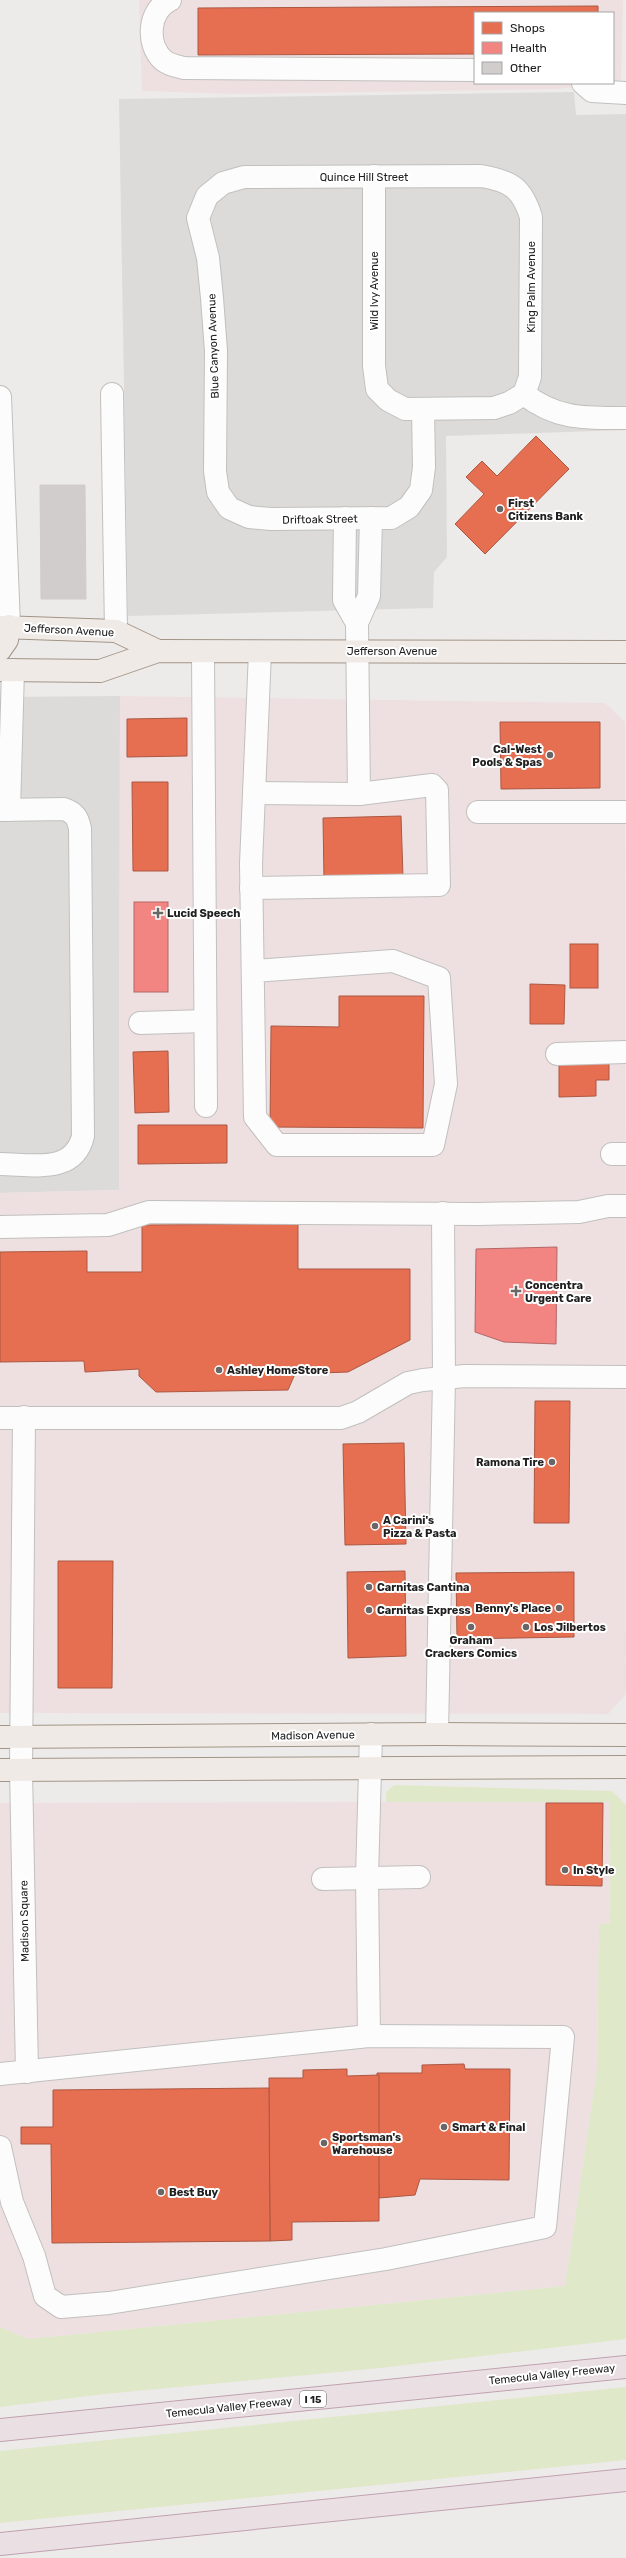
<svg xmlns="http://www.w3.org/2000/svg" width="626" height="2558" viewBox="0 0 626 2558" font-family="Rubik,sans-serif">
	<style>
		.built { fill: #dcdbda }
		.commercial { fill: #eee0e1 }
		.grass { fill: #e0e8ca }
		.shops { fill: #e76f51; stroke: #ab5742 }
		.health { fill: #f28482; stroke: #b36665 }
		.building { fill: #d0cdcc; stroke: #d0ccca }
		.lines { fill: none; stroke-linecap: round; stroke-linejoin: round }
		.minor-casing { stroke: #c1c0bf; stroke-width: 24 }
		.major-casing { stroke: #a29487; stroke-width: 24 }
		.highway-casing { stroke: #c0a1b1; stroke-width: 24 }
		.minor { stroke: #fcfcfc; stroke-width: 22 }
		.major { stroke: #f0eae6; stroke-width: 22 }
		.highway { stroke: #eae0e4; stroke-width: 22 }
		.poi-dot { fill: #686766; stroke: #fff; stroke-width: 1.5 }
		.labels { text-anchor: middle; stroke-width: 4; stroke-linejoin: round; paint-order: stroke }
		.shield { fill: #fff; stroke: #636363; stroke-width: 1 }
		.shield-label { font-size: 10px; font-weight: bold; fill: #202020 }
		.street-label { font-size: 11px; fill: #202020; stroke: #fff }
		.poi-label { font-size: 11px; font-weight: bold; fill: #202020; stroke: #fff; text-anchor: start }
	</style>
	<rect width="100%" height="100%" fill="#edebe9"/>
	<g class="built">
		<path d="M574 92 576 115 626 114V430L446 436 447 557 434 572 433 608 128 616 119 99Z"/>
		<path d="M120 696 119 1190 0 1193V697Z"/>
	</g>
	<g class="commercial">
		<path d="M139 0H623L621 81 613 82V13H475V83H605L557 89 232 94 142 91Z"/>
		<path d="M120 696 605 703 625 722 626 1694 608 1714 0 1713V1193L119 1190Z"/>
		<path d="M609 1801 610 1925H599L597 2069 565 2286 28 2339 0 2327V1803Z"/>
	</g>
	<g class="grass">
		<path d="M394 1785 612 1791 626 1805V2339L380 2368 105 2394 0 2407V2327L28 2339 565 2286 597 2069 599 1924H610L609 1802H386V1792Z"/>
		<path d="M626 2387V2460L0 2523V2451Z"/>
	</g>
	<g class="shops">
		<path d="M598 6V13H475V54L198 55V8Z"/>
		<path d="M536 436 569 469 485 554 455 524 484 494 466 477 482 461 497 476Z"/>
		<path d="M187 718V756L127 757V719Z"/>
		<path d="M500 722H600V788L501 789Z"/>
		<path d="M132 782H168V871H133Z"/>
		<path d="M401 816 403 877 324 880 323 818Z"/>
		<rect x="570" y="944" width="28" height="44"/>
		<path d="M530 984 565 985 564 1024H530Z"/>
		<path d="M339 996H424L423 1128 270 1127 271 1026 339 1027Z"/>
		<path d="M168 1051 169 1112 135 1113 133 1052Z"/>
		<path d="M609 1062V1080H596V1096L559 1097V1063Z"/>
		<path d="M138 1125H227V1163L138 1164Z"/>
		<path d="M298 1224V1269H410V1340L348 1372 295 1374 288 1390 156 1392 139 1376V1369L85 1372 84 1361 0 1362V1252L87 1251V1272H142V1225Z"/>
		<path d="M535 1401H570L569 1523H534Z"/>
		<path d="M404 1443 406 1544 345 1545 343 1444Z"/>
		<path d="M58 1561H113L112 1688H58Z"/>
		<path d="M405 1571 406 1656 348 1658 347 1572Z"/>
		<path d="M574 1572V1637L457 1639 456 1573Z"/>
		<path d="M546 1803H603L602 1886 546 1885Z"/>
		<path d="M464 2064 465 2069H510L509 2180 420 2179 415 2195 379 2198 377 2073H422V2065Z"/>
		<path d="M347 2069V2076L379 2075V2221L292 2222V2240L270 2241 269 2078H303V2070Z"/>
		<path d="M269 2088 270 2241 52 2243 51 2144H21V2127H53V2090Z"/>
	</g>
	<g class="health">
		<rect x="134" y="902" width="34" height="90"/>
		<path d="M557 1247 556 1344 504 1342 475 1332 476 1249Z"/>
	</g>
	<path class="building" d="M40 485H85L86 599H41Z"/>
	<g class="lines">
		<g class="minor-casing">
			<g id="minor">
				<path d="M170 0C148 11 146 44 163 60 169 65 176 66 184 68L475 70"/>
				<path d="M583 83 592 91 626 93"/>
				<path d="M374 176V366L377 389 388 400 405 409 494 408 509 403 524 394"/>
				<path d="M112 394 116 631"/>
				<path d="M524 394C557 420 586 418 626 418"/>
				<path d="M0 397 9 626"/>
				<path d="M423 409 424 467 421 490 409 507 391 518 271 519 249 517 229 508 218 492 215 471 216 351 212 298 208 258 198 218 207 196 223 183 244 177 481 176C511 181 522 188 531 217L530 377 524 394"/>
				<path d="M345 518 344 600 357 623"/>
				<path d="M203 652 206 1106"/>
				<path d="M359 794 357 623 369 596 371 518"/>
				<path d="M0 810 64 809C75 813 78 818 80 829L83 1136C74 1175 31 1164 0 1164"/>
				<path d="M9 810 13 670"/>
				<path d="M478 812H626"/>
				<path d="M251 888 439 885 437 790 432 785 359 794 254 793"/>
				<path d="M253 971 393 961 439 978 446 1084 433 1145H277L255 1117 251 864 260 652"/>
				<path d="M140 1023 205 1021"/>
				<path d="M557 1054 626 1052"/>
				<path d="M612 1154H626"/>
				<path d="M0 1227 108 1225 149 1212 478 1214 579 1212 608 1206H626"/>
				<path d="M24 1417 21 1770 27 2072"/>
				<path d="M0 1418H341L358 1412 408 1383 423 1380 465 1376 626 1377"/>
				<path d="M437 1734 444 1378 443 1213"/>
				<path d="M323 1879 419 1877"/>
				<path d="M369 2036 367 1878 371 1734"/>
				<path d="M0 2074 369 2036 563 2037 545 2227 386 2259 109 2303 61 2307 45 2296 34 2256 12 2202 0 2147"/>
			</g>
		</g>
		<g class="major-casing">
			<g id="major">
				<path d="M0 627 116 631 158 651"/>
				<path d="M0 650 7 640 9 626"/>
				<path d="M0 670 100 671 158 651 626 652"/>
				<path d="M0 1737 437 1734 626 1735"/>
				<path d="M0 1770 626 1767"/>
			</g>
		</g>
		<g class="highway-casing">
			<g id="highway">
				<path d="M0 2430 626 2367"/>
				<path d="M0 2544 626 2480"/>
			</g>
		</g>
		<use href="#minor" class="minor"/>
		<use href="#major" class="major"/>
		<use href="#highway" class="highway"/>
	</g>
	<g class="poi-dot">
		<circle cx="500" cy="509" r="4"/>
		<circle cx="550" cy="755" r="4"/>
		<path d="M156 907h4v4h4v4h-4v4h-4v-4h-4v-4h4z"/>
		<path d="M514 1285h4v4h4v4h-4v4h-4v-4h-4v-4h4z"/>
		<circle cx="219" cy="1370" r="4"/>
		<circle cx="552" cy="1462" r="4"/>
		<circle cx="375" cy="1526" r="4"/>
		<circle cx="369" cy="1587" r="4"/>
		<circle cx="559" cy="1608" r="4"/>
		<circle cx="369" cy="1610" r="4"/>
		<circle cx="471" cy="1627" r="4"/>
		<circle cx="526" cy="1627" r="4"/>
		<circle cx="565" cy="1870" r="4"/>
		<circle cx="444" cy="2127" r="4"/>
		<circle cx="324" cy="2143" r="4"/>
		<circle cx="161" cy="2192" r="4"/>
	</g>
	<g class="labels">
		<rect class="shield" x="300" y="2391" width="26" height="16" rx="3"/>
		<g class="shield-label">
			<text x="313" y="2403">I 15</text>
		</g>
		<g class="street-label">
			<text x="364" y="181">Quince Hill Street</text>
			<text transform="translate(531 287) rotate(-90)" y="4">King Palm Avenue</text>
			<text transform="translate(374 291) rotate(-90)" y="4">Wild Ivy Avenue</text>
			<text transform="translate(213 346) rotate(-92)" y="4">Blue Canyon Avenue</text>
			<text transform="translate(320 519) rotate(-1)" y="4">Driftoak Street</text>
			<text transform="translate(69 630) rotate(3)" y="4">Jefferson Avenue</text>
			<text x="392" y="655">Jefferson Avenue</text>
			<text transform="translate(313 1735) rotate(-1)" y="4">Madison Avenue</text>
			<text transform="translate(24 1921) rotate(-91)" y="4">Madison Square</text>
			<text transform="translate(552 2374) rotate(-6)" y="4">Temecula Valley Freeway</text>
			<text transform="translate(229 2407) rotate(-6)" y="4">Temecula Valley Freeway</text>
		</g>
		<g class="poi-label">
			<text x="508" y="507">First<tspan x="508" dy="13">Citizens Bank</tspan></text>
			<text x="542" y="753" text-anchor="end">Cal-West<tspan x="542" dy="13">Pools &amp; Spas</tspan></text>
			<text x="167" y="917">Lucid Speech</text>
			<text x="525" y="1289">Concentra<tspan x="525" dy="13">Urgent Care</tspan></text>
			<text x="227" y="1374">Ashley HomeStore</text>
			<text x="544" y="1466" text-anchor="end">Ramona Tire</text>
			<text x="383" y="1524">A Carini's<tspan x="383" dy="13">Pizza &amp; Pasta</tspan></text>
			<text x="377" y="1591">Carnitas Cantina</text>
			<text x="551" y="1612" text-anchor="end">Benny's Place</text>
			<text x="377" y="1614">Carnitas Express</text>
			<text x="534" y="1631">Los Jilbertos</text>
			<text x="471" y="1644" text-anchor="middle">Graham<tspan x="471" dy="13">Crackers Comics</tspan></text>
			<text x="573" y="1874">In Style</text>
			<text x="452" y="2131">Smart &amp; Final</text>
			<text x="332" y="2141">Sportsman's<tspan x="332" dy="13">Warehouse</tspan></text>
			<text x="169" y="2196">Best Buy</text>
		</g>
	</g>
	<rect x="474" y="12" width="140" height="72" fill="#ffffff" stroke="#a6a6a6"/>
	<rect x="482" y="22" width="20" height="12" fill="#e76f51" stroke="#a6a6a6"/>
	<text x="510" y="32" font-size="12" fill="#202020">Shops</text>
	<rect x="482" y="42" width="20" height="12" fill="#f28482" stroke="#a6a6a6"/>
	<text x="510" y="52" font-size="12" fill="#202020">Health</text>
	<rect x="482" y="62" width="20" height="12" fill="#d0cdcc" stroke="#a6a6a6"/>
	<text x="510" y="72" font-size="12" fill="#202020">Other</text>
</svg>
